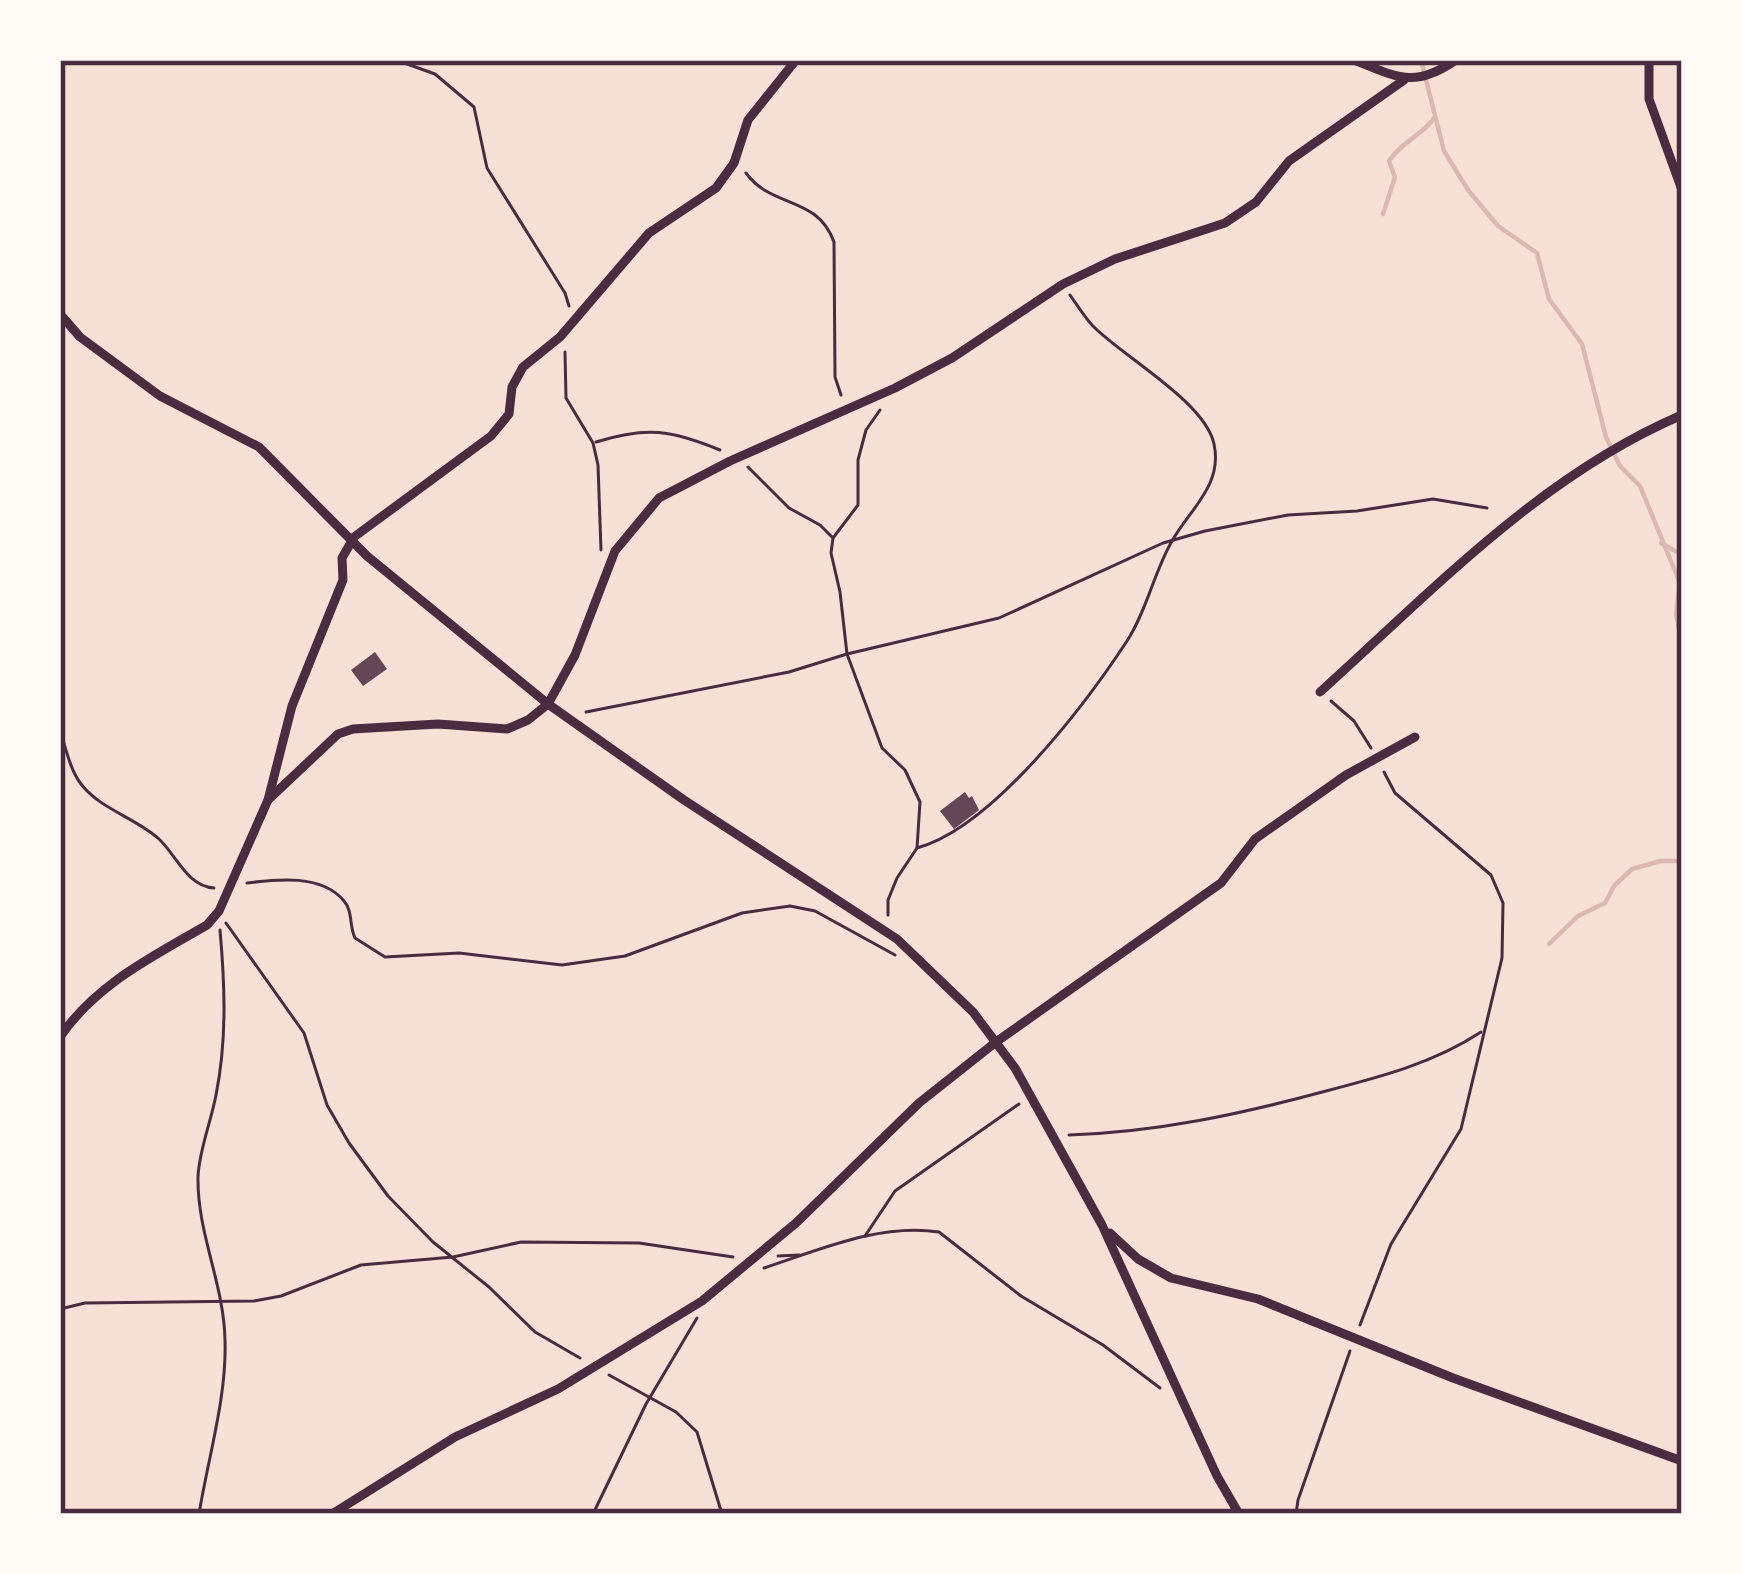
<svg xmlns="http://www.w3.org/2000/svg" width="1742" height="1574" viewBox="0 0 1742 1574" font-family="'Fira Sans Condensed',sans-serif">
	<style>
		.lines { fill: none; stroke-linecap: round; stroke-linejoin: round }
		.stream { stroke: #dcb8b0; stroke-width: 4.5 }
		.building { fill: #644757 }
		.path { stroke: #4a2c40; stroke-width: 3 }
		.minor { stroke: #4a2c40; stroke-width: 9 }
		.neatline { fill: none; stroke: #4a2c40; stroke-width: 4.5 }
	</style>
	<rect width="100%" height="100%" fill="#f7e1d7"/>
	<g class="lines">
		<g class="stream">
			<path d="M1421 60 1444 151 1468 190 1498 226 1537 253 1549 299 1582 344 1606 437 1620 466 1640 486 1680 583 1676 614 1682 643"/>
			<path d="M1383 214 1395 177 1389 161C1401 142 1423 135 1434 118"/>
			<path d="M1661 543 1682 555"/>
			<path d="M1549 944 1578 916 1605 903 1614 886 1632 869 1661 861H1682"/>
		</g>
	</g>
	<g class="building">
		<path d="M375 652 387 669 363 686 351 670Z"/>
		<path d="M965 792 969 798 972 796 979 810 954 829 940 811Z"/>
	</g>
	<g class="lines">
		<g class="path">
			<path d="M396 60 435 74 474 107 487 168 565 293 569 306"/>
			<path d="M746 173C772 209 817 195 834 242L835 377 841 395"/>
			<path d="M565 352 566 398 593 443 598 465 601 550"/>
			<path d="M880 410 866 430 858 460V505L833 538 831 553 840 592 847 654 882 748 905 770 920 802 917 848 897 878 888 900V915"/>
			<path d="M596 442C647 426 671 430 720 450"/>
			<path d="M748 467 789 508 820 525 832 537"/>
			<path d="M1331 701 1354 721 1371 748"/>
			<path d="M586 712 789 672 847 654 999 618 1163 543 1205 531 1288 515 1357 511 1433 499 1487 508"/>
			<path d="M60 731C66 748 70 770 81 784 100 809 136 818 159 839 177 856 187 886 214 888"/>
			<path d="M917 848C992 828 1085 705 1127 641 1147 610 1154 572 1172 541 1190 509 1223 485 1214 444 1205 401 1120 355 1092 325 1084 316 1077 305 1070 295"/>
			<path d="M247 883C277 879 322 874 344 901 353 911 349 926 355 938L385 957 459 953 562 965 625 956 742 913 790 906 815 911 895 955"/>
			<path d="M226 923 304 1033 327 1105 349 1143 388 1196 433 1242 489 1287 535 1332 580 1358"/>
			<path d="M1069 1135C1158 1132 1241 1114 1326 1091 1380 1077 1434 1063 1481 1032"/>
			<path d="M865 1236 895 1191 1019 1104"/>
			<path d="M778 1256 799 1255"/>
			<path d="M764 1268C819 1250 879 1223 939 1232L1021 1296 1103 1345 1160 1388"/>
			<path d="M60 1309 85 1303 254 1301 281 1296 361 1265 453 1257 521 1242 639 1243 733 1257"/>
			<path d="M1360 1325 1391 1244 1461 1129 1502 958 1503 903 1491 875 1395 793 1384 772"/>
			<path d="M609 1375 676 1412 697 1432 722 1514"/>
			<path d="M199 1514C208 1458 227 1397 225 1340 224 1284 197 1233 198 1177 199 1150 211 1122 216 1095 227 1040 225 986 220 930"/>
			<path d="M593 1514 646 1404 697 1318"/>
			<path d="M1296 1514 1298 1500 1350 1351"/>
		</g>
		<g class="minor">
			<path d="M1354 60C1397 77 1414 89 1456 60"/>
			<path d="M1649 60V99L1682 190"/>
			<path d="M60 314 80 337 160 396 259 447 367 556 548 704 684 800 897 939 973 1012 1015 1068 1102 1225 1217 1476 1239 1514"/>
			<path d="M1320 692C1431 592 1541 475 1682 415"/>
			<path d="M268 800 338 734 353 729 438 724 507 729 528 720 548 704 575 655 615 551 659 498 730 461 895 388 952 358 1063 284 1115 259 1225 223 1256 202 1289 161 1404 80"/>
			<path d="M60 1037C96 984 152 957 207 925L219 911 268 800 292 706 343 580 342 558 354 537 491 436 509 414 512 387 523 367 560 337 649 233 716 188 734 163 748 120 796 60"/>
			<path d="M1110 1233 1138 1259 1171 1278 1258 1299 1453 1378 1682 1461"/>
			<path d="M332 1514 455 1437 558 1389 702 1301 796 1223 919 1103 996 1042 1221 883 1255 839 1346 775 1415 737"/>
		</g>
	</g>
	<rect width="1742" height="1574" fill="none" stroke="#fffaf5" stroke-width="126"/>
	<rect x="63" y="63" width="1616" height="1448" class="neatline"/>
</svg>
